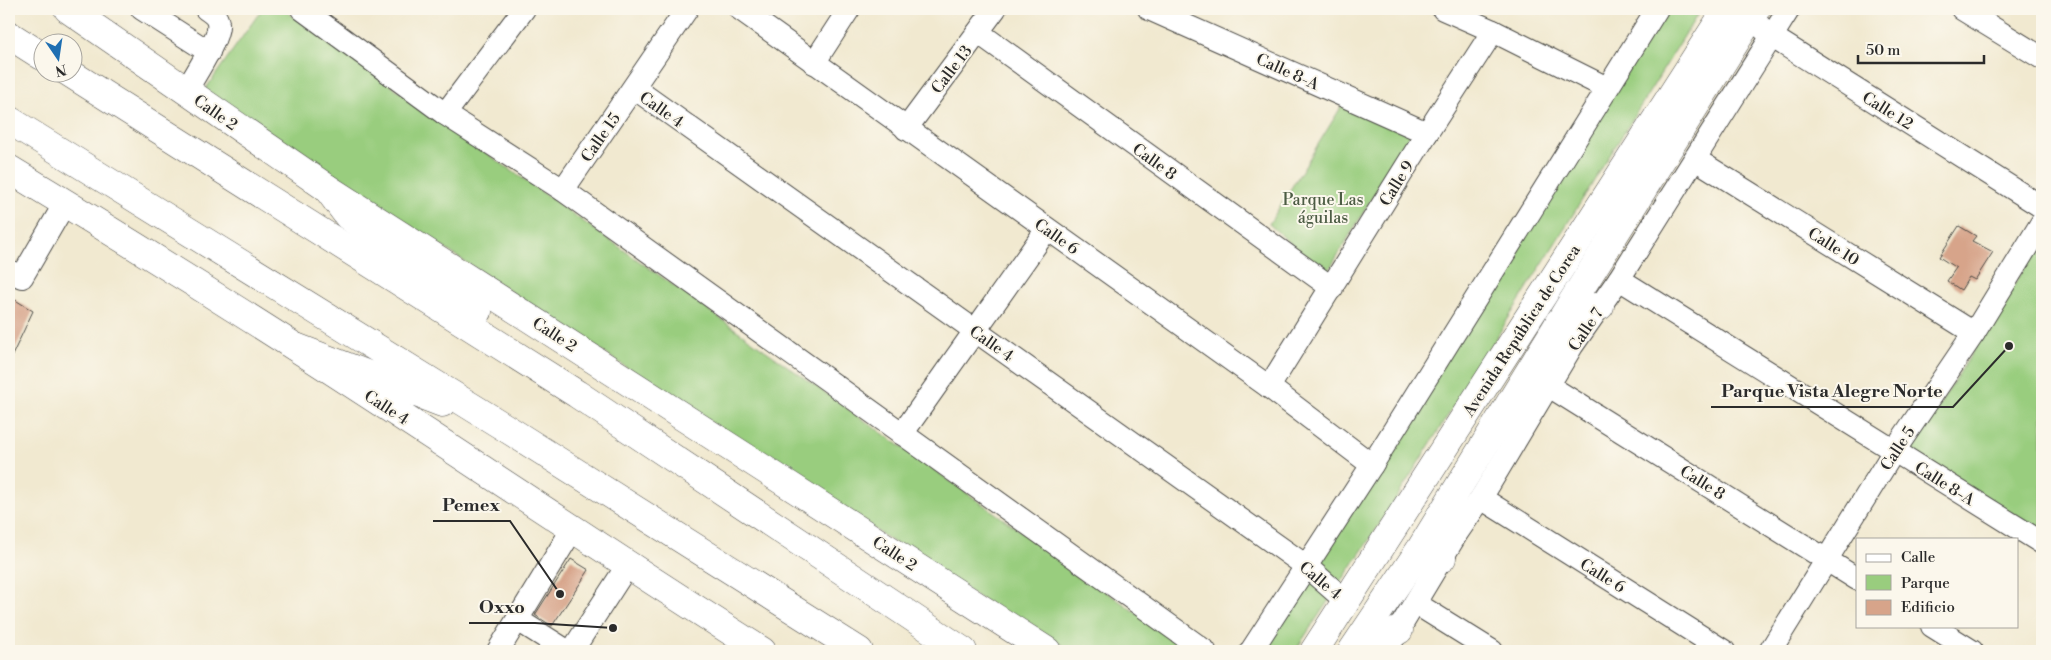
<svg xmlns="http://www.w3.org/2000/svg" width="2051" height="660" viewBox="0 0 2051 660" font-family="'Libre Bodoni',serif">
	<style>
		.green { fill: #99cd7e; stroke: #627c54 }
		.building { fill: #d7a48a }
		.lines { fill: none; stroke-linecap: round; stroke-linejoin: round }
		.minor-casing { stroke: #494844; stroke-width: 24 }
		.major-casing { stroke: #494844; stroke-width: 29 }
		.highway-casing { stroke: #494844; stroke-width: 29 }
		.minor { stroke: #fff; stroke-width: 22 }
		.major { stroke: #fff; stroke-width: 28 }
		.highway { stroke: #fff; stroke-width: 28 }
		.labels { text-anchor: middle; stroke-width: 4; stroke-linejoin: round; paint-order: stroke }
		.street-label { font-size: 16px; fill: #2b2b2b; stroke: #fbf7ec }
		.park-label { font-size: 16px; fill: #4c5c44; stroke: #fbf7ec }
		.leader { fill: none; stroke: #2b2b2b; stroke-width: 2 }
		.callout-dot { fill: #2b2b2b; stroke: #fbf7ec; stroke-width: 2 }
		.callout-label { font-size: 18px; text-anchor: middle; font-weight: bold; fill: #2b2b2b; stroke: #fbf7ec; stroke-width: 4; stroke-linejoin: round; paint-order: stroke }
	</style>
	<rect width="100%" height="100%" fill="#fbf7ec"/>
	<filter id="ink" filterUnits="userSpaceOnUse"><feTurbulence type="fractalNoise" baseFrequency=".02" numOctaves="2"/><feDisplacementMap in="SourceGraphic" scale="10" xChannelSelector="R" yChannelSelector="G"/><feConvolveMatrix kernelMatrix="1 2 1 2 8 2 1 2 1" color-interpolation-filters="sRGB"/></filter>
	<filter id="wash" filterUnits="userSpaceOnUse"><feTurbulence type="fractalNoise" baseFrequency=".0096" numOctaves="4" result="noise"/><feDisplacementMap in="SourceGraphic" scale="20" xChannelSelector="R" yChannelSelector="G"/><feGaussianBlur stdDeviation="1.12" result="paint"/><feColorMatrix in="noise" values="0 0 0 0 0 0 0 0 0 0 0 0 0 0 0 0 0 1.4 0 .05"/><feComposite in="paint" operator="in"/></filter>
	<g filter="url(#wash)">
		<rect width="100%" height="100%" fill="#f1e9d0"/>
		<g class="green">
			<path d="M262 9H283L1190 651H1073L976 596 204 91Z"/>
			<path d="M1667 9H1701L1389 510 1295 651H1260Z"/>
			<path d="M1346 99 1412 131 1326 275 1269 224Z"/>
			<path d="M2042 240V532L1911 451Z"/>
		</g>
		<g id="blocks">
			<g class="building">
				<path d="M1959 226 1976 236 1972 241 1993 252 1975 280 1969 277 1961 290 1947 281 1956 268 1939 257Z"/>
				<path d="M9 296 33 311 9 362Z"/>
				<path d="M571 559 589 570 552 626 535 615Z"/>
			</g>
		</g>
	</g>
	<g filter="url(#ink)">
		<use href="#blocks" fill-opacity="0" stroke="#494844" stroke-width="1"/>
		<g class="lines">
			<g class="minor-casing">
				<g id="minor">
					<path d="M142 9 209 52"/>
					<path d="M302 9 445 114 563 190 1205 651"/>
					<path d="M740 9 1269 387 1372 465"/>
					<path d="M1149 9 1427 133"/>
					<path d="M1443 9 1493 31 1607 88"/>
					<path d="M1962 9 2042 58"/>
					<path d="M1759 25 1771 36 2042 207"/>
					<path d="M979 33 1332 288"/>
					<path d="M814 63 849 9"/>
					<path d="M634 88 1306 566 1347 602"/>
					<path d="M186 91C193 78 221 36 218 23 217 16 212 13 206 9"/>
					<path d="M445 114 524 9"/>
					<path d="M906 129 995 9"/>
					<path d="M1695 159 1974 333"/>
					<path d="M563 190 687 9"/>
					<path d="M9 271 22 277 65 203"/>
					<path d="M1619 279 2042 543"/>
					<path d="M1549 386 1857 579"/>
					<path d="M1269 387 1427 133 1493 31"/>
					<path d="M902 434 1047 229"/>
					<path d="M1481 498 1724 651"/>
					<path d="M1415 603 1492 651"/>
					<path d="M518 620 567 651"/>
					<path d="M1932 626 1972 651"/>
					<path d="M1390 644 1457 533 1481 498 1572 346 1619 279 1789 9"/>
					<path d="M498 651 572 530"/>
					<path d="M572 651 627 566"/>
					<path d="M1251 651 1372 465 1657 9"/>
					<path d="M1770 651 1894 451 1974 333 2042 222"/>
				</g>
			</g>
			<g class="major-casing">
				<g id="major">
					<path d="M68 9 327 188 1047 651"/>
					<path d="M9 169C105 227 200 286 295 347 451 447 605 552 762 651"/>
					<path d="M1559 322 1600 306"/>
					<path d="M1440 516 1442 558"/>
					<path d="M1314 651 1727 9"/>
					<path d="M1352 651 1421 548 1572 302 1756 9"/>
					<path d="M1364 651 1399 630"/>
				</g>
			</g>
			<g class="highway-casing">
				<g id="highway">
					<path d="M9 35 42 56"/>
					<path d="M68 72 577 394 963 651"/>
					<path d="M9 120 501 425 859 651"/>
					<path d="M327 188 348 216 478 312"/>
					<path d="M296 347 442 403"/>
				</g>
			</g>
			<use href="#minor" class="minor"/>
			<use href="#major" class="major"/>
			<use href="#highway" class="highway"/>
		</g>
	</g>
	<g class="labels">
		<g class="street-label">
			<text transform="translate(951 69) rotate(-53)" y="6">Calle 13</text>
			<text transform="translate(1288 71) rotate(24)" y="6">Calle 8-A</text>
			<text transform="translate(662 109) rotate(35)" y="6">Calle 4</text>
			<text transform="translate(1888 110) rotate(32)" y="6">Calle 12</text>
			<text transform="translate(216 112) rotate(35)" y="6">Calle 2</text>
			<text transform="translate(600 137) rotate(-55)" y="6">Calle 15</text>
			<text transform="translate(1155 161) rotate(36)" y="6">Calle 8</text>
			<text transform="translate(1396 183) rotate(-58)" y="6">Calle 9</text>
			<text transform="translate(1057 236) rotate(35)" y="6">Calle 6</text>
			<text transform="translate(1834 246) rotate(32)" y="6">Calle 10</text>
			<text transform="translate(1585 329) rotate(-56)" y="6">Calle 7</text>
			<text transform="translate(1521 330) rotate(-57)" y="6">Avenida República de Corea</text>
			<text transform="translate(555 334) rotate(33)" y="6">Calle 2</text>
			<text transform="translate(992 343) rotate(35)" y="6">Calle 4</text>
			<text transform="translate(387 407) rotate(33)" y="6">Calle 4</text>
			<text transform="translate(1897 448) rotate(-57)" y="6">Calle 5</text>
			<text transform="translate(1703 482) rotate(32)" y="6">Calle 8</text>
			<text transform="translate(1945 483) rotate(32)" y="6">Calle 8-A</text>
			<text transform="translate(895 553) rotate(33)" y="6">Calle 2</text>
			<text transform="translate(1603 575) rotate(32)" y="6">Calle 6</text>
			<text transform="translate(1321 580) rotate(40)" y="6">Calle 4</text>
		</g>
		<g class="park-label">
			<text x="1323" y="205">Parque Las<tspan x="1323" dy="18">águilas</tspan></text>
		</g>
	</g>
	<path class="leader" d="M2009 346L1953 407H1711M560 594L510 521H433M613 628L535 623H469"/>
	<g class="callout-dot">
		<circle cx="2009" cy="346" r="5"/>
		<circle cx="560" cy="594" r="5"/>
		<circle cx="613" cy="628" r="5"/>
	</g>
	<g class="callout-label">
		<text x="1832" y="397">Parque Vista Alegre Norte</text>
		<text x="471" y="511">Pemex</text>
		<text x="502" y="613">Oxxo</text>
	</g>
	<rect width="2051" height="660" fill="none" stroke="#fbf7ec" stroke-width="30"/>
	<rect x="1856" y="538" width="162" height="90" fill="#fbf7ec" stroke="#a8a59f"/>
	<rect x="1866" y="554" width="25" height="8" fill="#ffffff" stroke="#a8a59f"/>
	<text x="1901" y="562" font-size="15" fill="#2b2b2b">Calle</text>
	<rect x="1866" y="575" width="25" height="15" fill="#99cd7e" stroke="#a8a59f"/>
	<text x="1901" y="588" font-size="15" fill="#2b2b2b">Parque</text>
	<rect x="1866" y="600" width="25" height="15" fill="#d7a48a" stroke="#a8a59f"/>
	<text x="1901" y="612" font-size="15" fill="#2b2b2b">Edificio</text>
	<g transform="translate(58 58) rotate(167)"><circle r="24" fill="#fbf7ec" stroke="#a8a59f"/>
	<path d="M0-4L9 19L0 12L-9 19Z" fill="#1f6fb2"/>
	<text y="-8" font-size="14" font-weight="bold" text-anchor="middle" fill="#2b2b2b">N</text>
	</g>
	<path d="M1858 55v8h126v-8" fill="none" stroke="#2b2b2b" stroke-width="2.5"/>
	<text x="1866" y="55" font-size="15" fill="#2b2b2b" stroke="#fbf7ec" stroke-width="4" paint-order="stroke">50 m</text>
</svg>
